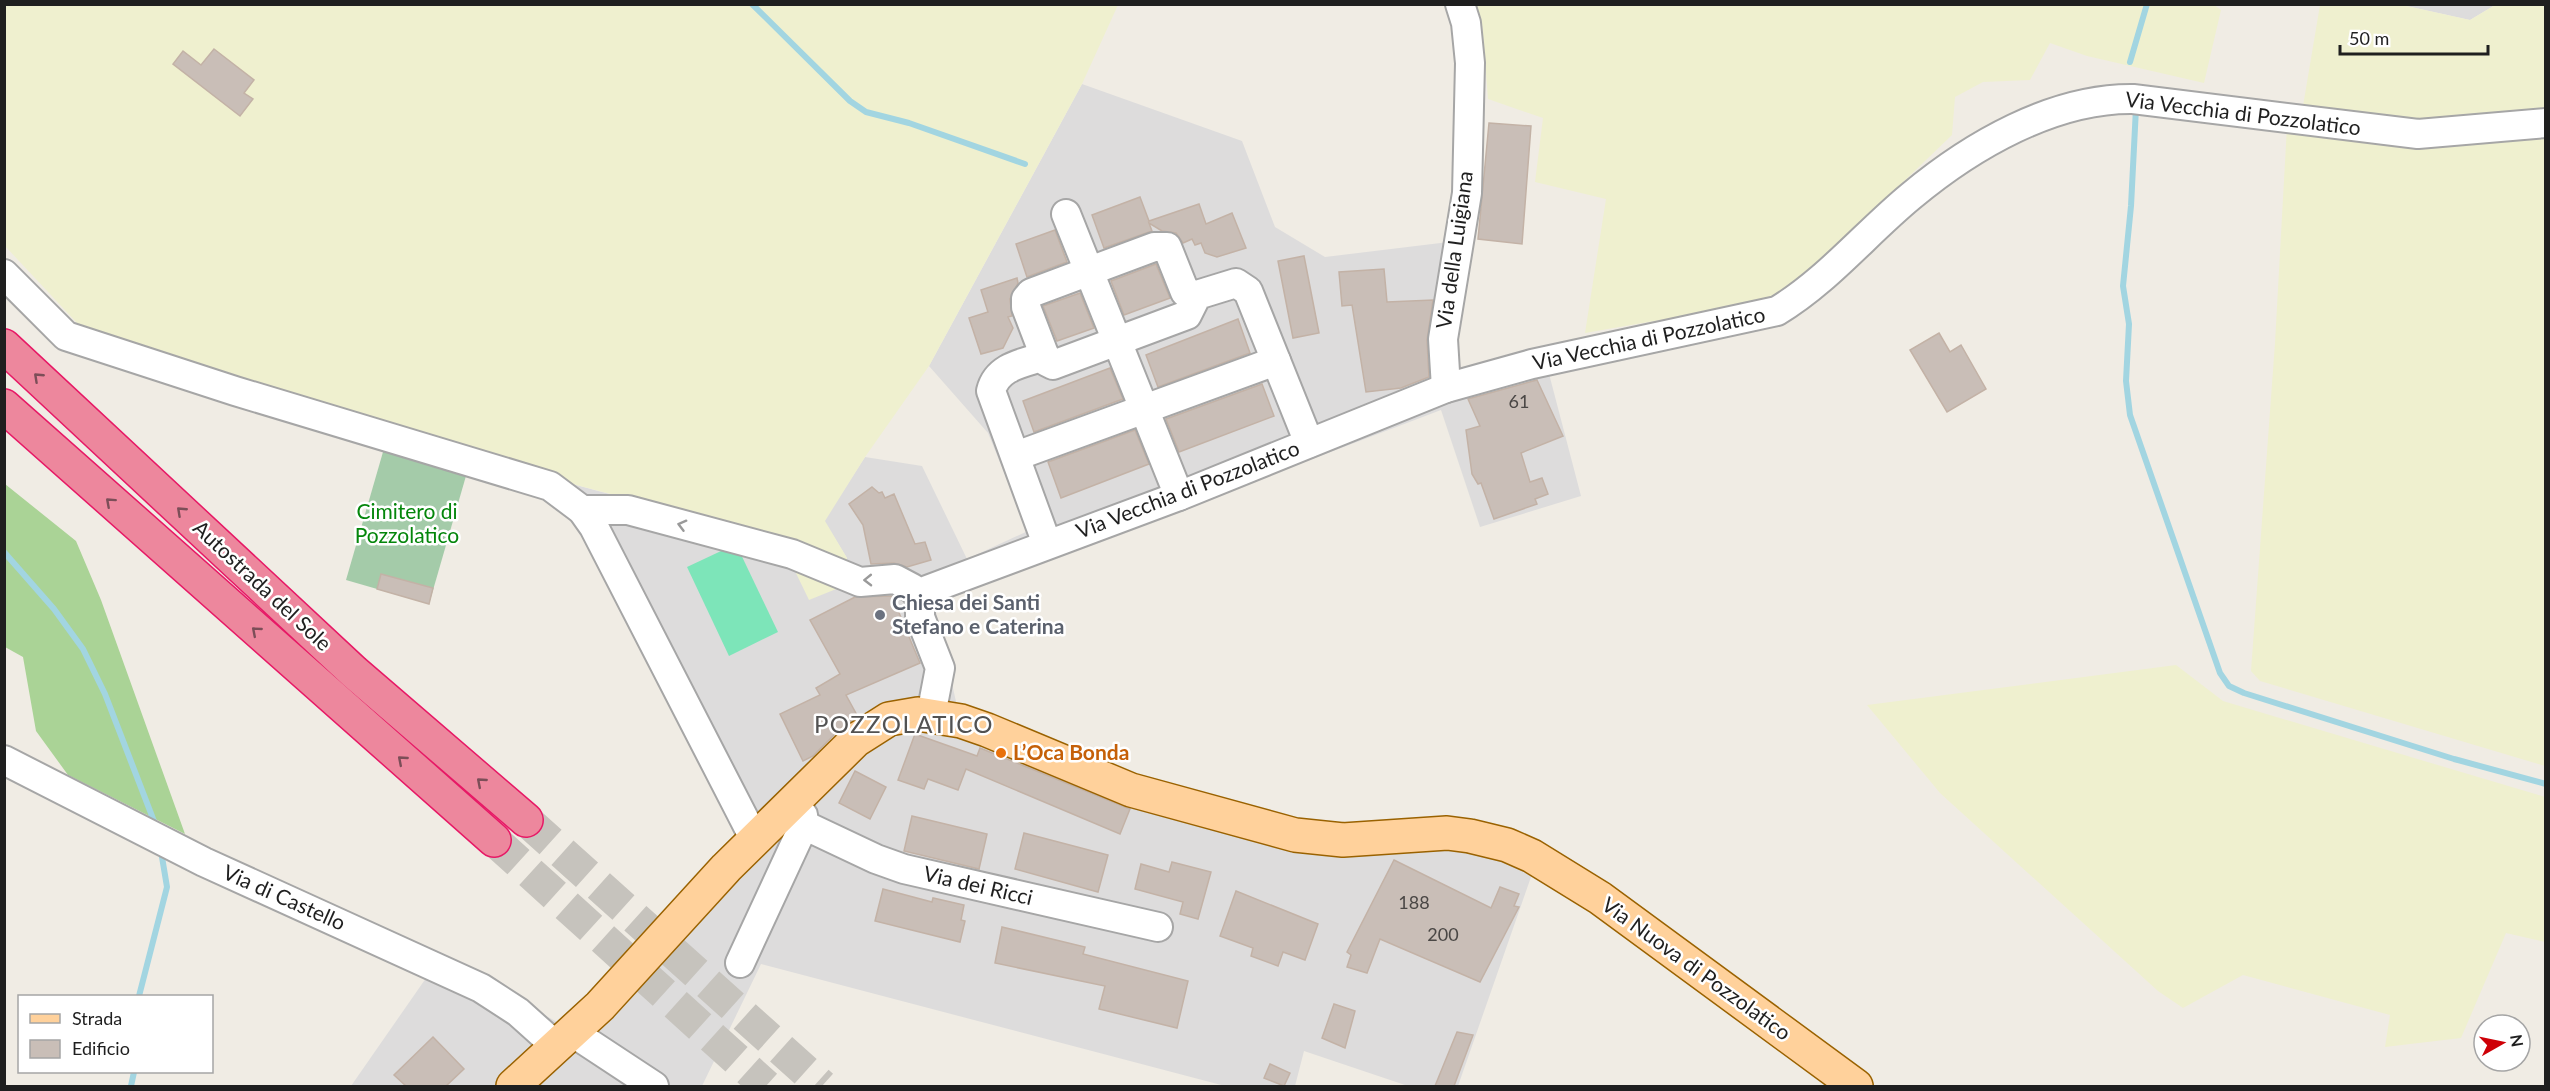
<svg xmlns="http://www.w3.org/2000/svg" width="2550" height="1091" viewBox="0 0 2550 1091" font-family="Lato,sans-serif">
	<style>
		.residential { fill: #dddcdc }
		.farmland { fill: #eff0cf }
		.forest { fill: #aad396 }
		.cemetery { fill: #a4cba9 }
		.pitch { fill: #7de5b9 }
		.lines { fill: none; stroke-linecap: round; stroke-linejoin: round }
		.stream { stroke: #a2d5e1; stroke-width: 6 }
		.building { fill: #c9beb7; stroke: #c3b2a6; stroke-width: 1.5 }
		.highway-tunnel { stroke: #c6c3bd; stroke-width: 33; stroke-dasharray: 33 16; stroke-linecap: butt }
		.minor-casing { stroke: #a6a6a6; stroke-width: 32 }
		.major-casing { stroke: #9a6200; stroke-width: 36 }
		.highway-casing { stroke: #e71966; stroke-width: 36 }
		.minor { stroke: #fff; stroke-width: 28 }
		.major { stroke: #ffd19b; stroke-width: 33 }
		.highway { stroke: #ed879d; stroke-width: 33 }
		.oneway { stroke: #7c4e58 }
		.oneway2 { stroke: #9a9a9a }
		.worship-dot { fill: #6b7280; stroke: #fff; stroke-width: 2 }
		.food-dot { fill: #e8710a; stroke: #fff; stroke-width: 2 }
		.labels { text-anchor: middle; stroke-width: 5; stroke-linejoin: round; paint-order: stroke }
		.number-label { font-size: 18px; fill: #4a4745 }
		.street-label { font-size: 21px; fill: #1f1f1f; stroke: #fff }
		.park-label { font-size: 21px; fill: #04860b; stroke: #fff }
		.worship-label { font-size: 21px; font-weight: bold; fill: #5b616d; stroke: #fff; text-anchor: start }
		.food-label { font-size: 21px; font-weight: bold; fill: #c56008; stroke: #fff; text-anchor: start }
		.quarter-label { font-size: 24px; letter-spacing: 1.5px; fill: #525252; stroke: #fff }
	</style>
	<rect width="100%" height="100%" fill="#f0ece4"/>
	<g class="residential">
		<path d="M2402 5H2495L2470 20Z"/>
		<path d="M1082 84 1242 141 1275 227 1325 257 1457 241 1437 377 1542 347 1581 496 1480 527 1441 410 934 603 957 706 1144 807 1482 847 1532 874 1458 1086H1408L1304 1051 1295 1086H1225L761 964 702 1086H351L440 958 559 1023 737 840 561 481 847 558 824 521 865 457 922 466 967 559 1028 531 988 433 929 366Z"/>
	</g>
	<g class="farmland">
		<path d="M2213 4 2221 10 2204 83 2087 56 2050 43 2030 80 1983 82 1955 97 1952 135 1790 291 1758 303 1585 333 1606 199 1535 182 1543 118 1488 99 1482 23 1473 5Z"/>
		<path d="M5 5H1118L1082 84 929 366 865 457 825 521 847 558 846 585 809 600 779 538 561 481 117 347 77 323 5 246Z"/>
		<path d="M2320 5H2402L2470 20 2495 5H2545V113L2423 123 2302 112Z"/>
		<path d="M2287 126 2545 135V766L2260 681 2251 671 2275 343Z"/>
		<path d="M2176 665 2223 701 2545 797V942L2506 933 2461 1038 2385 1047 2390 1015 2243 975 2183 1008 2158 991 1940 793 1867 705Z"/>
	</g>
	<path class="forest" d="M5 484 76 541 101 600 185 834 68 775 36 731 23 657 5 647Z"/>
	<path class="cemetery" d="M385 445 468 469 429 604 346 580Z"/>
	<path class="pitch" d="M736 544 778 632 729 656 687 567Z"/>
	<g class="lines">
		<g class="stream">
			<path d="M752 4 850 101 866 112 909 123 1025 164"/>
			<path d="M2130 62 2147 4"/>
			<path d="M2136 108 2131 206 2123 286 2129 324 2126 381 2130 415 2220 673 2229 686 2244 693 2454 759 2546 784"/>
			<path d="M4 552 54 609 83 649 105 694 157 829"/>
			<path d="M139 996 167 887 161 851"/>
			<path d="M131 1086 134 1072"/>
		</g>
	</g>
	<g class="building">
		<path d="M214 49 254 80 244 93 253 99 240 116 173 64 183 51 201 65Z"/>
		<path d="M1489 123 1531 126 1522 244 1478 239Z"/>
		<path d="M1140 197 1149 221 1199 204 1206 224 1232 213 1246 248 1217 257 1205 253 1201 243 1195 245 1192 239 1183 243 1176 233 1162 231 1149 223 1152 231 1104 248 1092 215Z"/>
		<path d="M1055 230 1067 262 1027 277 1016 244Z"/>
		<path d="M1304 256 1319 333 1293 338 1278 261Z"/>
		<path d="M1156 264 1170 298 1124 315 1111 281Z"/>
		<path d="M1384 269 1387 302 1433 300 1427 340 1429 377 1401 388 1366 392 1352 305 1342 306 1339 272Z"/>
		<path d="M1017 278 1018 283 1010 299 1012 316 1008 317 1013 328 1003 348 981 354 969 318 988 312 981 290Z"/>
		<path d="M1080 293 1094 328 1057 341 1043 306Z"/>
		<path d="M1238 319 1250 353 1158 387 1146 355Z"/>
		<path d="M1939 333 1950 352 1961 345 1986 389 1947 412 1910 350Z"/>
		<path d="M1110 368 1123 399 1034 432 1023 401Z"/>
		<path d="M1537 380 1563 436 1521 453 1530 482 1542 478 1548 494 1535 499 1537 504 1494 519 1481 483 1478 484 1472 474 1466 430 1480 426 1468 399Z"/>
		<path d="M1262 384 1274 416 1179 452 1166 419Z"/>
		<path d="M1135 430 1149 464 1061 498 1048 462Z"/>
		<path d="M872 487 879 493 882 492 885 498 894 494 915 544 925 542 931 560 907 567 894 563 871 564 863 525 849 504Z"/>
		<path d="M381 574 433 588 429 604 377 589Z"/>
		<path d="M892 596 920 663 846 695 858 717 843 726 813 756 803 761 780 714 820 695 816 688 840 674 810 620 855 597Z"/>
		<path d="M915 734 977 756 980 748 1130 809 1120 834 966 769 958 790 928 779 924 789 898 780Z"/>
		<path d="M855 771 886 787 870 819 839 803Z"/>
		<path d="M912 816 987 834 979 869 904 851Z"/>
		<path d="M1024 833 1108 855 1098 892 1015 869Z"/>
		<path d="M1394 860 1491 908 1500 887 1519 894 1514 906 1519 907 1480 982 1380 939 1367 973 1347 967 1351 955 1347 952Z"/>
		<path d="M1172 862 1211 872 1198 919 1180 914 1183 902 1135 889 1141 864 1169 872Z"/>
		<path d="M883 889 932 902 933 898 964 905 961 920 965 921 960 942 875 921Z"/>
		<path d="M1236 891 1318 924 1305 960 1283 952 1278 966 1251 956 1253 948 1220 936Z"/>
		<path d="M1002 927 1085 947 1083 954 1188 981 1177 1028 1099 1009 1105 986 995 963Z"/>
		<path d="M1334 1004 1355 1011 1345 1048 1322 1038Z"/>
		<path d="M1457 1032 1473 1035 1454 1086H1435Z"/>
		<path d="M433 1037 464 1069 446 1086H406L394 1075Z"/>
		<path d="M1270 1064 1290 1073 1284 1086 1264 1078Z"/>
	</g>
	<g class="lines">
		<g class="highway-tunnel">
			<path d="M526 820 822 1086"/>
			<path d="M494 840 766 1086"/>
		</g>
		<g class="minor-casing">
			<g id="minor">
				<path d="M1066 214 1179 496"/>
				<path d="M4 274 66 336 235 391 550 486 582 510 594 527 754 838"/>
				<path d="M1197 295 1187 315 1053 365 1047 362 1026 307V299L1031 293 1154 247H1167L1185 292 1197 295 1236 283 1248 291 1309 443"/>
				<path d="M1045 356C1024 363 997 366 991 391L1047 544"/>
				<path d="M1446 388 1443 339 1467 193 1470 63 1466 23 1460 4"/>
				<path d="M1016 456 1276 361"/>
				<path d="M582 510H628L792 554 860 582 895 579 912 588 920 597"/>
				<path d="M931 715 940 668 920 617V597L927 590 1179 496 1446 388 1532 364 1777 311C1827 281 1866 233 1911 196 1971 146 2053 98 2133 99L2418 134 2546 123"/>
				<path d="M4 760 204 862 481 988 518 1012 556 1046"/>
				<path d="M804 825 876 859 904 869 1158 927"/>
				<path d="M740 963 804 825 803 815 797 808"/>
				<path d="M572 1032 654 1086"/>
			</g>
		</g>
		<g class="major-casing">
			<path id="major" d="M513 1086 600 1006 726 868 856 740 889 719 918 714 961 721 987 730 1131 790 1295 835 1343 840 1447 833 1470 836 1507 845 1532 856 1600 898 1856 1086"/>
		</g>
		<g class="highway-casing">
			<g id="highway">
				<path d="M4 346 354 672 526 820"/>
				<path d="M4 406 494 840"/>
			</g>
		</g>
		<use href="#minor" class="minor"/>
		<use href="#major" class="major"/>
		<use href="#highway" class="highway"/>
	</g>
	<defs><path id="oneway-chevron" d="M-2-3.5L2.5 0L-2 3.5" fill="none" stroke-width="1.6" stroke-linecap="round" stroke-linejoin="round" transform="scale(1.5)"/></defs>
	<g class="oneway">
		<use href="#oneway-chevron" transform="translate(38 377) rotate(-137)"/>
		<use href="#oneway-chevron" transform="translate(110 502) rotate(-138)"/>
		<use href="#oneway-chevron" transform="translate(181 511) rotate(-137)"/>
		<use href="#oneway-chevron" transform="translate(256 631) rotate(-139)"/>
		<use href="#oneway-chevron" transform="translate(402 760) rotate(-139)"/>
		<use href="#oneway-chevron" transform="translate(481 782) rotate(-139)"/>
	</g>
	<g class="oneway2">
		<use href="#oneway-chevron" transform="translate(682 525) rotate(-165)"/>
		<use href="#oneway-chevron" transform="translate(868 580) rotate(179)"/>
	</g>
	<circle class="worship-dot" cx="880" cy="615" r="6"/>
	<circle class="food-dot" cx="1001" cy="753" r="6"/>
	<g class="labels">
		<g class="number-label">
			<text x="1519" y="408">61</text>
			<text x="1414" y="909">188</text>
			<text x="1443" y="941">200</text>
		</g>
		<g class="street-label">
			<text transform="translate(2243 114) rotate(7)" y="7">Via Vecchia di Pozzolatico</text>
			<text transform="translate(1455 250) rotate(-82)" y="7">Via della Luigiana</text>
			<text transform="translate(1649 339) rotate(-12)" y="7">Via Vecchia di Pozzolatico</text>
			<text transform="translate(1188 490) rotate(-21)" y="7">Via Vecchia di Pozzolatico</text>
			<text transform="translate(262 586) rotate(43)" y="7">Autostrada del Sole</text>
			<text transform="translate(978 886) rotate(13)" y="7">Via dei Ricci</text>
			<text transform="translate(284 898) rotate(24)" y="7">Via di Castello</text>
			<text transform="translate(1696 969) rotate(36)" y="7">Via Nuova di Pozzolatico</text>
		</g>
		<g class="park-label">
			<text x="407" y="519">Cimitero di<tspan x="407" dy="24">Pozzolatico</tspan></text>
		</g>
		<g class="worship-label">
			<text x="892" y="610">Chiesa dei Santi<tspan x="892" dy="24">Stefano e Caterina</tspan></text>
		</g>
		<g class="food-label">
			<text x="1013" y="760">L’Oca Bonda</text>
		</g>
		<g class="quarter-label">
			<text x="904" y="733">POZZOLATICO</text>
		</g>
	</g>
	<rect width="2550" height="1091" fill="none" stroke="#1f1f1f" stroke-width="12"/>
	<rect x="18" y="995" width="195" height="78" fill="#ffffff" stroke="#a5a5a5" stroke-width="1.5"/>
	<rect x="30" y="1014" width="30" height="9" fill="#ffd19b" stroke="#a5a5a5" stroke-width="1.5"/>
	<text x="72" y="1025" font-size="18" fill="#1f1f1f">Strada</text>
	<rect x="30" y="1040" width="30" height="18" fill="#c9beb7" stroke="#a5a5a5" stroke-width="1.5"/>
	<text x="72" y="1055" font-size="18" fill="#1f1f1f">Edificio</text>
	<g transform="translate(2502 1043) rotate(81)"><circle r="28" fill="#ffffff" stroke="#a5a5a5" stroke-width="1.5"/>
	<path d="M0-4.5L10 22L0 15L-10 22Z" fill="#ce0007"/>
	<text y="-9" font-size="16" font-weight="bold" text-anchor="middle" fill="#1f1f1f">N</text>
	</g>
	<path d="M2340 45v9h148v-9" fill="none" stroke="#1f1f1f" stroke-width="3"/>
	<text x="2349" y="45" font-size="18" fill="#1f1f1f" stroke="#ffffff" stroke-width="4.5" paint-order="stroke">50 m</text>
</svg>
